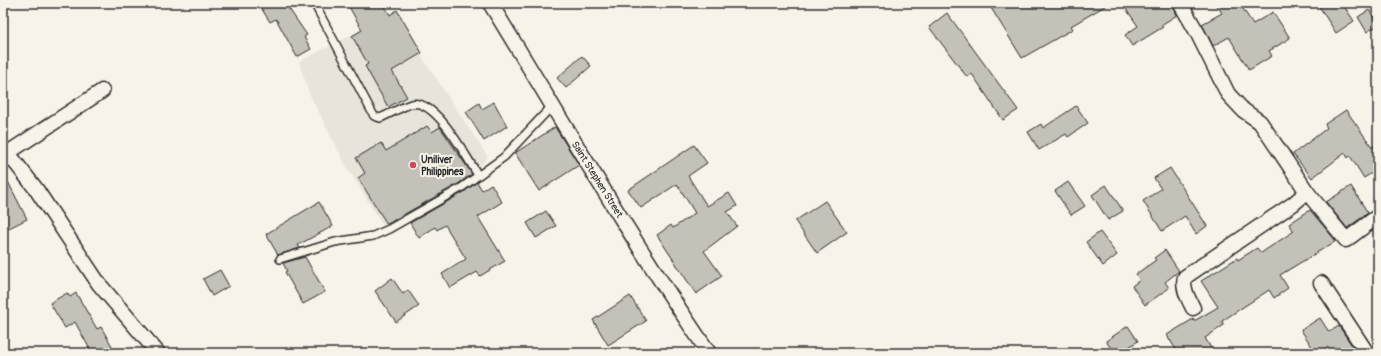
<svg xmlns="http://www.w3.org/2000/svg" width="1381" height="356" viewBox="0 0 1381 356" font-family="Pangolin,sans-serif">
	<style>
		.built { fill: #e8e4da }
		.building { fill: #c4c1b9; stroke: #2b2b2b }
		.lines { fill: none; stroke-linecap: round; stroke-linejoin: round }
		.lane-casing { stroke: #2b2b2b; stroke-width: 10 }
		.street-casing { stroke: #2b2b2b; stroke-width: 17 }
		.lane { stroke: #f7f3e8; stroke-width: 7 }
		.street { stroke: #f7f3e8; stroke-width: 14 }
		.poi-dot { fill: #d1495b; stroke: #f7f3e8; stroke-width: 1.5 }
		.labels { text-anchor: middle; stroke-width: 4; stroke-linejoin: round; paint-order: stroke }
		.poi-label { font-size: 10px; font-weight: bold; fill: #2b2b2b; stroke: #f7f3e8; text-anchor: start }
		.street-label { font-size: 10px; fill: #2b2b2b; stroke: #f7f3e8 }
	</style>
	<rect width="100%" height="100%" fill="#f7f3e8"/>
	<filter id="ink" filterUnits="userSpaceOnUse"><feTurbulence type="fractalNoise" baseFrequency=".025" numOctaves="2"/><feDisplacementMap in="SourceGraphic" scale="8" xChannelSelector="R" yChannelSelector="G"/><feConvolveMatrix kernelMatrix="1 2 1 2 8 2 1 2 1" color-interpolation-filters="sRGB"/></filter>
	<g filter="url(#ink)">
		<path class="built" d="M393 13 488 157 470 176 385 229 345 164 309 93 299 62Z"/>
		<g class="building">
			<path d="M258 3H285L307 35 304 37 311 49 297 57 276 19 270 22Z"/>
			<path d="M347 3H383L390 15 397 10 422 53 392 71 407 97 388 107 365 66 368 64 352 36 362 30Z"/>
			<path d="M988 3H1110L1071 26 1073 29 1022 58Z"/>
			<path d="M1122 3H1172L1177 15 1161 25 1163 27 1132 46 1125 35 1138 26Z"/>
			<path d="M1215 3H1239L1253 24 1273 12 1290 38 1269 51 1272 56 1249 70 1229 37 1213 46 1202 24 1222 13Z"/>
			<path d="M1317 3H1342L1354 21 1336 33Z"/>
			<path d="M1369 10 1378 25 1367 32 1358 17Z"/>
			<path d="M947 13 1018 110 1003 120 972 74 967 77 929 27Z"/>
			<path d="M582 56 591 66 566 88 557 78Z"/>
			<path d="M494 102 507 126 484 141 466 112 479 103 482 109Z"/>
			<path d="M1076 106 1088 123 1068 137 1066 134 1039 150 1028 132 1041 124 1043 128Z"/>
			<path d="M1346 110 1372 147 1378 143V169L1364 178 1350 156 1348 158 1345 153 1312 178 1293 154 1327 128 1325 124Z"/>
			<path d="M427 126 432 132 440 127 472 174 458 184 387 224 358 178 365 173 356 158 381 143 386 151Z"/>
			<path d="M555 127 579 165 539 191 515 153Z"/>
			<path d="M694 145 707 163 688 176 707 206 729 193 737 206 727 212 737 226 704 251 722 276 696 294 657 235 671 225 673 228 695 213 677 184 641 208 628 190Z"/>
			<path d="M1170 168 1207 226 1196 234 1185 216 1162 231 1143 201 1161 189 1154 178Z"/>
			<path d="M3 172 27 219 3 231Z"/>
			<path d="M477 182 482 190 491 184 502 202 478 217 505 261 480 276 477 272 450 288 442 274 466 259 445 225 437 230 435 227 419 238 410 223 464 192Z"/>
			<path d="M1068 182 1085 206 1071 215 1055 191Z"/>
			<path d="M1106 185 1123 211 1108 220 1092 195Z"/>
			<path d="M1351 186 1368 213 1347 228 1326 202Z"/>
			<path d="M825 201 847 232 817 253 795 221Z"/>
			<path d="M319 202 333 226 298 245 300 248 278 255 266 234Z"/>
			<path d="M1310 210 1336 241 1280 275 1288 288 1274 298 1269 290 1222 321 1224 325 1205 338 1214 353H1178L1167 335 1193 319 1194 321 1218 307 1201 281 1237 258 1238 260 1257 248 1261 253 1294 231 1289 224Z"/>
			<path d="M546 211 556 226 536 238 527 223Z"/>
			<path d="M1100 232 1117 255 1103 266 1086 242Z"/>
			<path d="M1165 250 1179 271 1165 282 1169 288 1145 305 1132 286 1140 280 1136 274 1156 260 1154 258Z"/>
			<path d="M305 257 325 292 303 304 285 272 287 271 283 263Z"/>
			<path d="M220 270 229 286 212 296 203 279Z"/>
			<path d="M392 278 403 294 408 290 419 306 396 322 375 291Z"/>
			<path d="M67 293 70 297 76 293 97 329 101 327 116 353H92L75 322 65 328 50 303Z"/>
			<path d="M630 296 646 321 608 345 593 320Z"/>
			<path d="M1320 318 1329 332 1339 326 1357 353H1316L1301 330Z"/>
			<path d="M1128 326 1138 341 1120 353H1114L1106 341Z"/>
		</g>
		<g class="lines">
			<g class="lane-casing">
				<g id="lane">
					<path d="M314 3 374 116 380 118C390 114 401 107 411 104 436 98 466 157 478 175"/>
					<path d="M280 259 335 242 373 236 389 229 461 188 504 157 553 105"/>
				</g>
			</g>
			<g class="street-casing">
				<g id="street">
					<path d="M490 3C562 120 631 240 709 353"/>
					<path d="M1180 3 1197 32 1228 94 1243 110 1260 122 1307 192 1293 204 1185 277C1182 288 1188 298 1193 308"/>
					<path d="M8 153 36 189 99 284 158 353"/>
					<path d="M3 156 102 91"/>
					<path d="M1307 192 1346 240 1378 216"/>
					<path d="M1321 283 1367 353"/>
				</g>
			</g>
			<use href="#lane" class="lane"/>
			<use href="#street" class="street"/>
		</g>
	</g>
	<circle class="poi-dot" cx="413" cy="165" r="4"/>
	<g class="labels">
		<g class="poi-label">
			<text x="421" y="163">Uniliver<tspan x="421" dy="12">Philippines</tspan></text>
		</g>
		<g class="street-label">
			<text transform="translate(598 179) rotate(58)" y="4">Saint Stephen Street</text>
		</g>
	</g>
	<rect width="1381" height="356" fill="none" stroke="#f7f3e8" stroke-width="16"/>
	<rect x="8" y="8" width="1365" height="340" fill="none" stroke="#2b2b2b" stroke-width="1.5" filter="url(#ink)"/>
</svg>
